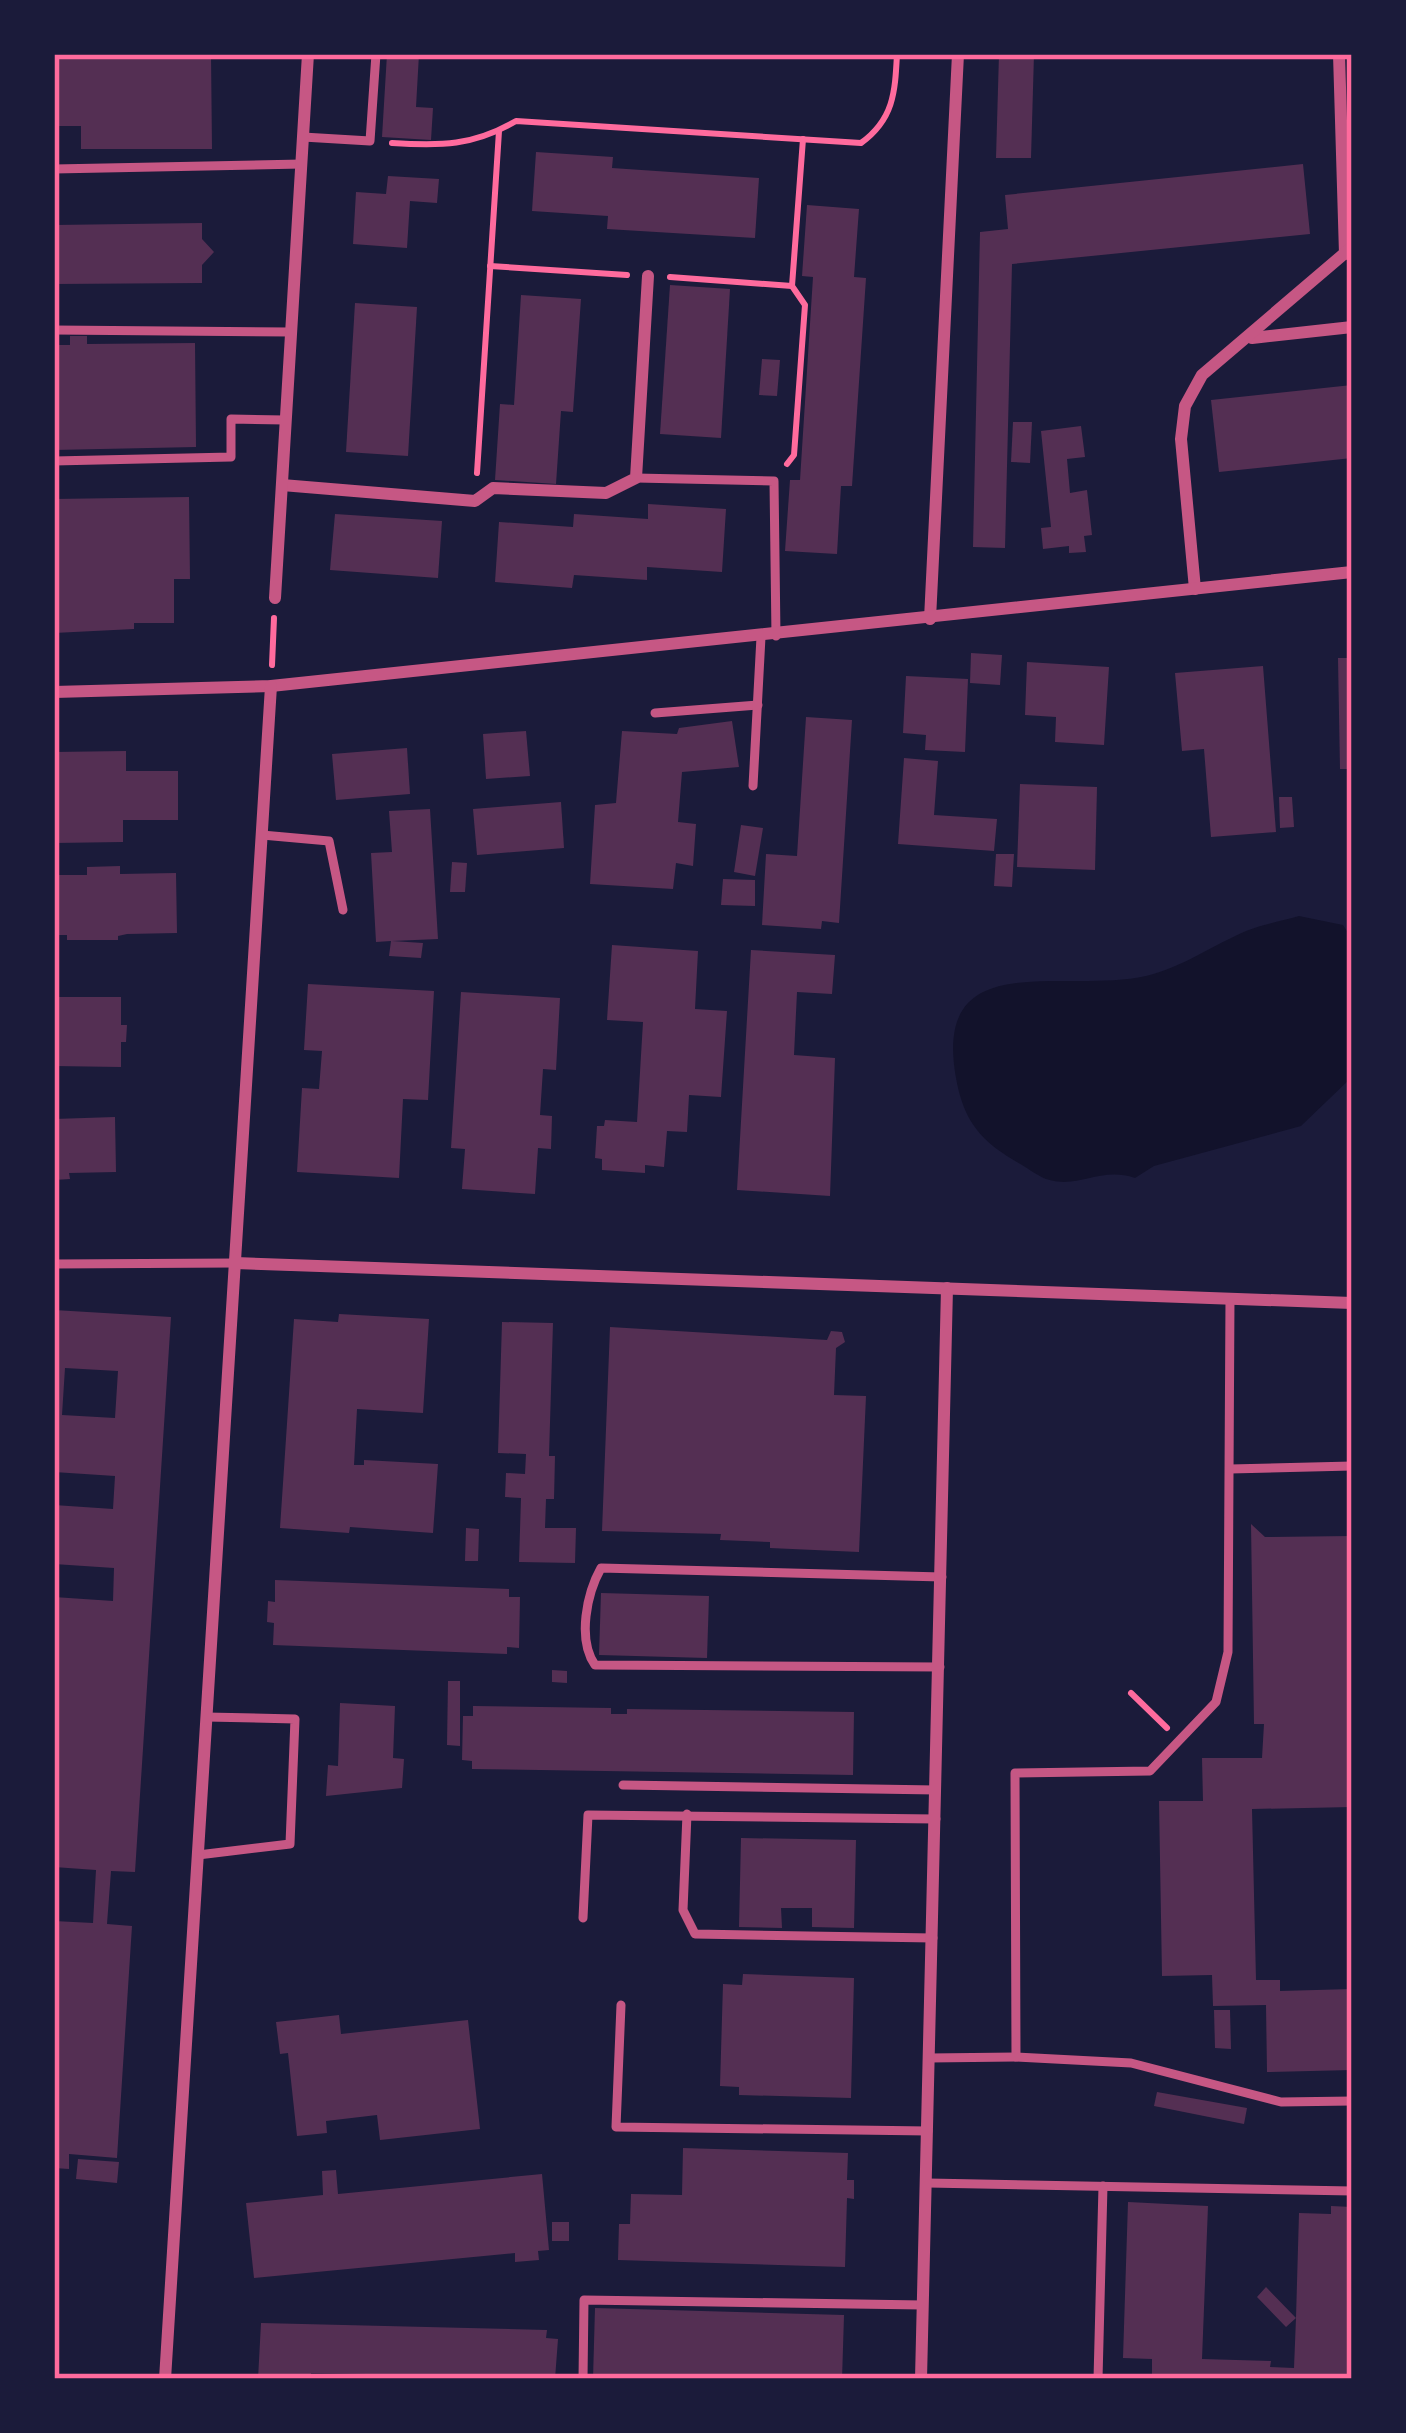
<svg xmlns="http://www.w3.org/2000/svg" width="1406" height="2433" viewBox="0 0 1406 2433" font-family="'PT Sans Narrow',sans-serif">
	<style>
		.water { fill: #12122b }
		.building { fill: #542f53; fill-rule: evenodd }
		.lines { fill: none; stroke-linecap: round; stroke-linejoin: round }
		.path { stroke: #ff6b9d; stroke-width: 6 }
		.service { stroke: #c65784; stroke-width: 9 }
		.minor { stroke: #c65784; stroke-width: 12 }
		.neatline { fill: none; stroke: #ff6b9d; stroke-width: 4.5 }
	</style>
	<rect width="100%" height="100%" fill="#1b1b3a"/>
	<path class="water" d="M1299 916 1343 925 1352 939V1077L1301 1126 1154 1166 1135 1178C1099 1166 1079 1190 1046 1179 1038 1176 1029 1169 1022 1165 989 1146 969 1130 959 1092 923 941 1060 995 1146 976 1181 968 1213 945 1246 931 1263 924 1282 921 1299 916Z"/>
	<g class="building">
		<path d="M54 54H211L212 149H81V126H54Z"/>
		<path d="M387 54H419L416 107 433 108 431 140 382 137Z"/>
		<path d="M999 54H1034L1031 158H996Z"/>
		<path d="M536 152 613 157 612 168 759 178 755 238 607 229 608 216 532 211Z"/>
		<path d="M1303 164 1310 234 1012 264 1005 548 973 547 980 232 1008 229 1005 195Z"/>
		<path d="M388 176 439 179 437 203 410 201 407 248 353 244 356 192 386 194Z"/>
		<path d="M807 205 859 209 854 277 866 278 852 486H841L837 554 785 551 790 480H800L813 277 802 276Z"/>
		<path d="M202 223V239L214 252 202 265V283L54 284V225Z"/>
		<path d="M670 285 730 289 721 438 660 434Z"/>
		<path d="M521 295 581 299 573 412 561 411 556 484 495 480 500 404 514 405Z"/>
		<path d="M355 303 417 307 408 456 346 452Z"/>
		<path d="M70 336H87V344L195 343 196 447 54 450V345H70Z"/>
		<path d="M762 359 780 360 777 396 759 395Z"/>
		<path d="M1352 385V458L1219 472 1211 400Z"/>
		<path d="M1013 422H1032L1030 463 1011 462Z"/>
		<path d="M1081 426 1085 457 1067 459 1070 493 1087 490 1092 535 1084 536 1086 552 1069 553V546L1043 549 1041 528 1051 527 1041 431Z"/>
		<path d="M189 497 190 579H174V623H134V629L54 633V499Z"/>
		<path d="M648 504 726 509 722 572 647 567V580L574 575 572 588 495 582 499 522 573 527 574 514 648 519Z"/>
		<path d="M335 514 442 521 438 578 330 570Z"/>
		<path d="M971 653 1002 655 1000 685 970 683Z"/>
		<path d="M1338 658H1352V769H1340Z"/>
		<path d="M1027 662 1109 667 1104 745 1055 742 1056 717 1025 715Z"/>
		<path d="M1263 666 1276 832 1211 837 1204 749 1182 751 1175 673Z"/>
		<path d="M906 676 968 679 965 752 925 750 926 735 903 733Z"/>
		<path d="M806 717 852 720 839 923 822 921 821 929 762 925 766 854 797 856Z"/>
		<path d="M732 721 739 767 682 772 678 822 696 824 693 866 676 863 673 889 590 884 595 805 616 803 622 731 677 734 679 728Z"/>
		<path d="M526 731 530 776 486 779 483 734Z"/>
		<path d="M407 748 410 794 336 800 332 754Z"/>
		<path d="M126 751V771H178V820H123V842L54 843V752Z"/>
		<path d="M904 758 938 761 934 815 997 819 994 851 898 844Z"/>
		<path d="M1020 784 1097 787 1095 870 1017 867Z"/>
		<path d="M1279 797H1292L1294 827 1280 828Z"/>
		<path d="M561 802 564 848 477 855 473 809Z"/>
		<path d="M430 809 438 939 392 941 423 943 421 958 389 956 391 941 376 942 371 853 392 852 389 811Z"/>
		<path d="M741 825 763 828 755 876 734 872Z"/>
		<path d="M996 854H1014L1012 887 994 886Z"/>
		<path d="M452 862 467 863 465 892H450Z"/>
		<path d="M120 866V874L176 873 177 933 127 934 118 936V940H67V935H54V875H87V867Z"/>
		<path d="M723 879 755 880V906L721 905Z"/>
		<path d="M612 945 698 951 695 1009 727 1011 721 1097 689 1095 687 1132 667 1131 664 1167 645 1165V1173L602 1170V1159L595 1158 597 1126H604L605 1120 637 1122 643 1022 607 1020Z"/>
		<path d="M751 950 835 955 832 994 797 992 794 1055 835 1058 830 1196 737 1190Z"/>
		<path d="M308 984 434 991 428 1100 403 1099 399 1178 297 1172 302 1088 319 1089 322 1051 304 1050Z"/>
		<path d="M461 992 560 998 556 1070 543 1069 540 1115 552 1116 551 1149 538 1148 535 1194 462 1189 465 1149 451 1148Z"/>
		<path d="M54 997H121V1025H127L126 1042H121V1067L54 1066Z"/>
		<path d="M115 1117 116 1172 69 1173 70 1179 54 1180V1119Z"/>
		<path d="M54 1310 171 1317 135 1872 111 1871 107 1924 132 1926 117 2158 69 2154V2169L54 2168V1921L93 1923 96 1870 54 1867V1597L113 1601 114 1568 54 1564V1505L113 1509 115 1476 54 1472ZM65 1368 118 1371 115 1418 62 1415Z"/>
		<path d="M339 1314 429 1319 423 1413 357 1409 354 1465H364V1460L438 1464 433 1533 350 1527 349 1533 280 1528 294 1319 338 1322Z"/>
		<path d="M502 1322 553 1323 549 1456H555L554 1499H546L545 1528H576L575 1563 519 1562 521 1498 505 1497 506 1473 525 1474 526 1454 498 1453Z"/>
		<path d="M610 1327 827 1340 831 1331 842 1332 845 1342 836 1348 834 1395 866 1396 859 1552 770 1548V1542L720 1540 721 1534 602 1531Z"/>
		<path d="M1251 1524 1265 1537 1352 1536V1616H1347L1352 1807 1252 1809 1256 1980H1280V1991L1352 1989V2070L1267 2072 1266 2005 1213 2006 1212 1975 1162 1976 1159 1801H1203L1202 1758H1262L1264 1724H1254Z"/>
		<path d="M466 1528 479 1529 478 1561H465Z"/>
		<path d="M275 1580 509 1589V1597H520L519 1648 507 1647V1654L273 1645 274 1623 267 1622 268 1601 275 1602Z"/>
		<path d="M601 1593 709 1596 707 1658 599 1655Z"/>
		<path d="M552 1670 567 1671V1683L552 1682Z"/>
		<path d="M448 1681H460V1746L447 1745Z"/>
		<path d="M340 1703 395 1706 393 1758 404 1759 402 1788 326 1796 328 1765 338 1766Z"/>
		<path d="M473 1706 611 1708V1714H627V1709L854 1712 853 1775 472 1769V1761L462 1760 463 1716H473Z"/>
		<path d="M741 1838 856 1840 854 1928 812 1927V1908H781L782 1928 739 1927Z"/>
		<path d="M743 1974 854 1978 851 2098 739 2095V2087L720 2086 723 1984 742 1985Z"/>
		<path d="M1214 2010H1230L1231 2049 1215 2048Z"/>
		<path d="M339 2015 341 2034 468 2020 480 2129 380 2140 377 2115 326 2121 327 2133 297 2136 288 2053 280 2054 276 2022Z"/>
		<path d="M1157 2092 1247 2108 1244 2124 1154 2106Z"/>
		<path d="M683 2148 848 2153 847 2180H854V2199L847 2198 845 2267 618 2260 619 2224H630L631 2194 682 2195Z"/>
		<path d="M78 2159 119 2162 117 2183 76 2179Z"/>
		<path d="M336 2170 338 2194 542 2174 549 2250 538 2251 539 2260 515 2262V2253L254 2278 246 2203 323 2195 322 2171Z"/>
		<path d="M1128 2202 1208 2206 1202 2359 1271 2361 1270 2367 1294 2368 1296 2318 1286 2327 1257 2297 1266 2287 1296 2318 1299 2213 1331 2214V2206L1352 2207V2379H1152V2359L1123 2358Z"/>
		<rect x="552" y="2222" width="17" height="19"/>
		<path d="M595 2308 844 2315 842 2379H593Z"/>
		<path d="M261 2323 547 2330 546 2338 558 2339 555 2379H367V2374L311 2373V2379H258Z"/>
	</g>
	<g class="lines">
		<g class="path">
			<path d="M392 143C441 146 473 146 516 121L861 143C894 119 895 92 897 54"/>
			<path d="M490 266 627 275"/>
			<path d="M670 277 792 286"/>
			<path d="M787 464 794 455 805 305 792 286 803 139"/>
			<path d="M477 473 499 131"/>
			<path d="M272 665 274 618"/>
			<path d="M1131 1693 1167 1728"/>
		</g>
		<g class="service">
			<path d="M303 137 370 141 376 54"/>
			<path d="M54 169 302 164"/>
			<path d="M54 330 291 332"/>
			<path d="M54 461 231 457V419L285 420"/>
			<path d="M636 478 774 481 776 636"/>
			<path d="M655 713 758 705"/>
			<path d="M753 786 761 637"/>
			<path d="M262 835 329 841 343 910"/>
			<path d="M54 1264 235 1263"/>
			<path d="M1230 1469 1352 1466"/>
			<path d="M940 1667 595 1665C577 1639 587 1593 601 1568L942 1577"/>
			<path d="M623 1785 936 1790"/>
			<path d="M687 1814 683 1910 695 1934 933 1938"/>
			<path d="M198 1855 290 1844 295 1719 206 1717"/>
			<path d="M583 1918 588 1815 936 1819"/>
			<path d="M621 2005 616 2127 928 2131"/>
			<path d="M1016 2057 1015 1773 1150 1771 1216 1702 1228 1652 1230 1298"/>
			<path d="M929 2058 1016 2057 1131 2063 1281 2102 1352 2101"/>
			<path d="M928 2183 1352 2191"/>
			<path d="M583 2379 584 2300 923 2305"/>
			<path d="M1098 2379 1103 2186"/>
		</g>
		<g class="minor">
			<path d="M1339 54 1345 254"/>
			<path d="M1252 338 1352 327"/>
			<path d="M282 485 475 501 493 488 606 493 636 478 648 276"/>
			<path d="M1195 589 1181 439 1185 406 1202 375 1352 247"/>
			<path d="M275 598 308 54"/>
			<path d="M930 619 958 54"/>
			<path d="M54 692 271 686 1352 572"/>
			<path d="M235 1263 1352 1303"/>
			<path d="M165 2379 271 686"/>
			<path d="M921 2379 947 1288"/>
		</g>
	</g>
	<rect width="1406" height="2433" fill="none" stroke="#1b1b3a" stroke-width="114"/>
	<rect x="57" y="57" width="1292" height="2319" class="neatline"/>
</svg>
